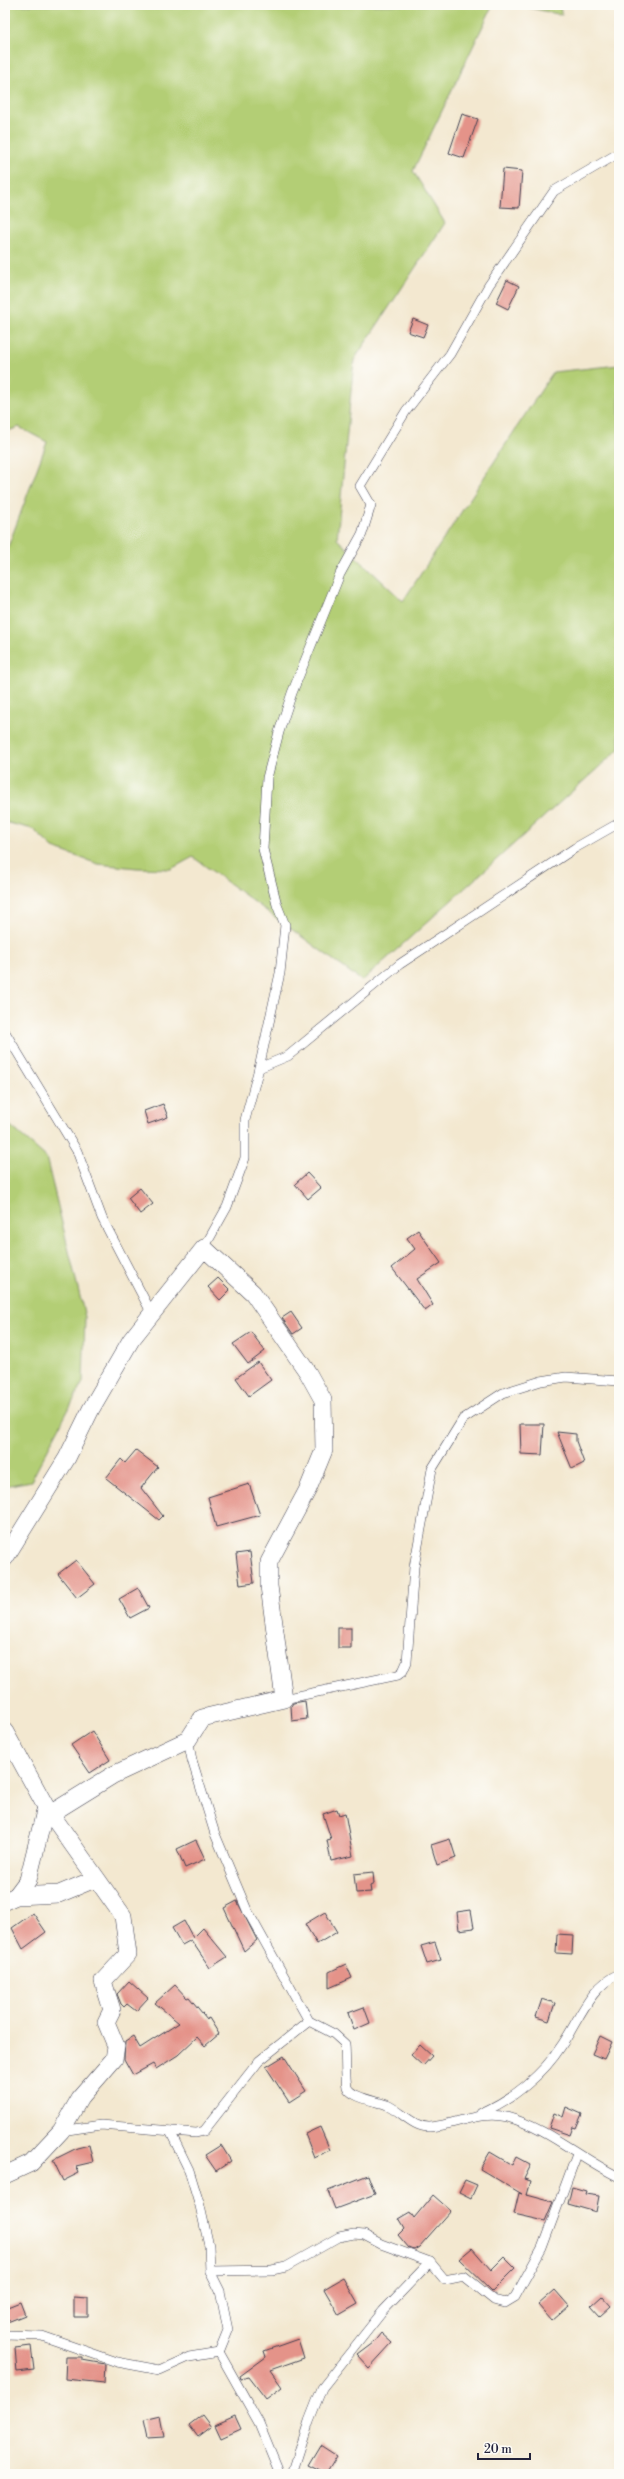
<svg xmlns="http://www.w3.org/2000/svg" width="624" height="2479" viewBox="0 0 624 2479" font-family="'Libre Bodoni',serif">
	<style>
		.green { fill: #b3ce74; stroke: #6a7858 }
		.building { fill: #e49389 }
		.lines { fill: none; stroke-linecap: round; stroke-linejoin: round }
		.lane-casing { stroke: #414051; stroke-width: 10 }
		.street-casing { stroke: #414051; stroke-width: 18 }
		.lane { stroke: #fff; stroke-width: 9 }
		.street { stroke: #fff; stroke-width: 17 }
	</style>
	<rect width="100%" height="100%" fill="#fdfcf7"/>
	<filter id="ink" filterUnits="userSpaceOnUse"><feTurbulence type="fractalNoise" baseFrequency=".025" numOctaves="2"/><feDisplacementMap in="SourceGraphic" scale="8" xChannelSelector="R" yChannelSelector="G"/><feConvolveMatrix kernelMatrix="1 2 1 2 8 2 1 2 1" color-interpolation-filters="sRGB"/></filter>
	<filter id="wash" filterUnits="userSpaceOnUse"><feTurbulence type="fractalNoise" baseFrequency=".012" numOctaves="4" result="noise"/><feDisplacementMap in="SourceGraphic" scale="16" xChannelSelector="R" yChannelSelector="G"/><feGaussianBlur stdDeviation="0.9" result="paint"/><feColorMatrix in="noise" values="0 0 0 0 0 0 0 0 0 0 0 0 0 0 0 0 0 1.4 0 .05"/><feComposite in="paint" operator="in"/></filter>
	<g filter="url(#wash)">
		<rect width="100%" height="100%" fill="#f3e8d0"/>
		<g class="green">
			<path d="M5 5H493L413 171 445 223 354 360 337 539 403 601 553 372 619 365V749L362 981 193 857 171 869 137 868 98 864 53 848 33 829 5 822V555L47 442 19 427 5 432Z"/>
			<path d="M517 5H559L562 15Z"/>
			<path d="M5 1121 46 1157 85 1317 83 1382 31 1481 5 1486Z"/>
		</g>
		<g id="blocks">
			<g class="building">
				<path d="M462 114 478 119 464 158 449 153Z"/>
				<path d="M503 169 522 171 519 208 500 207Z"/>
				<path d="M507 280 519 286 508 309 496 303Z"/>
				<path d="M413 319 428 325 423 337 408 332Z"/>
				<path d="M163 1104 168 1117 148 1124 144 1111Z"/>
				<path d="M307 1173 321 1188 308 1199 295 1184Z"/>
				<path d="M140 1188 153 1204 140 1214 128 1198Z"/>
				<path d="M418 1230 441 1263 417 1279 433 1305 425 1311 392 1268 415 1249 407 1238Z"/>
				<path d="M218 1278 230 1290 220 1300 208 1287Z"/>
				<path d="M291 1312 302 1328 293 1334 282 1318Z"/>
				<path d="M251 1332 265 1351 248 1364 233 1344Z"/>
				<path d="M258 1362 271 1380 249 1396 236 1378Z"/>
				<path d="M520 1424H544L542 1455 521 1454Z"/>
				<path d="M557 1432 576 1434V1441L584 1463 572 1469Z"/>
				<path d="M136 1450 158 1467 141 1488 163 1516 159 1520 106 1478 121 1459 125 1463Z"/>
				<path d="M249 1484 260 1515 216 1527 208 1497Z"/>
				<path d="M250 1552 254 1583 240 1585 236 1554Z"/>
				<path d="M76 1560 95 1584 77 1598 58 1574Z"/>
				<path d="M138 1588 149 1608 130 1618 119 1599Z"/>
				<rect x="338" y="1628" width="13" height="20"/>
				<path d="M305 1701 307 1719 292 1721 291 1706 293 1703Z"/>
				<path d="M92 1731 110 1760 90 1773 71 1745Z"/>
				<path d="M337 1809 339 1815 345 1813 353 1856 331 1861 327 1840 331 1839 323 1814Z"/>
				<path d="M450 1839 456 1858 437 1865 431 1845Z"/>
				<path d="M196 1840 205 1859 185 1868 177 1849Z"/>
				<path d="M373 1872 374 1884 370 1886 371 1892 356 1893 354 1874Z"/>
				<path d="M237 1901 257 1940 244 1951 224 1908Z"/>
				<path d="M471 1910 474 1928 459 1930 457 1912Z"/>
				<path d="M325 1912 337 1932 317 1944 305 1924Z"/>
				<path d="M33 1913 46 1932 23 1949 12 1928Z"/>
				<path d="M184 1921 193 1938 203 1928 227 1957 210 1968 191 1940 182 1945 172 1928Z"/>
				<path d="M557 1934 573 1935 572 1954 556 1953Z"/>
				<path d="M435 1942 441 1960 427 1964 421 1946Z"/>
				<path d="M346 1964 352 1978 329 1988V1972Z"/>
				<path d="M129 1981 148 1998 136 2011 127 2004 124 2007 121 2004 117 1994Z"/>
				<path d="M175 1985 187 1998 189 1997 207 2019 209 2018 219 2034 205 2046 197 2037 178 2055 156 2069 153 2064 133 2075 124 2059 125 2041 133 2036 140 2048 179 2023 155 2003Z"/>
				<path d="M542 1999 555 2003 549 2021 536 2017Z"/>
				<path d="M364 2007 370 2023 354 2030 348 2013Z"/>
				<path d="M600 2036 612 2042 604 2059 592 2054Z"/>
				<path d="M420 2045 432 2056 423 2066 411 2055Z"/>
				<path d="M284 2056 306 2091 289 2102 266 2067Z"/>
				<path d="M566 2107 582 2114 576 2128 573 2127 570 2135 549 2128 554 2113 563 2117Z"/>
				<path d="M320 2127 330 2150 314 2157 305 2134Z"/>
				<path d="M89 2145 93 2162 76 2166 79 2173 63 2181 53 2160 77 2148Z"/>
				<path d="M221 2145 231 2161 216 2171 205 2155Z"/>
				<path d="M490 2152 512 2165 516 2157 531 2165 524 2179 531 2181 527 2195 553 2202 545 2221 514 2214 519 2193 522 2194 480 2169Z"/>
				<path d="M368 2175 375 2194 335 2209 328 2191Z"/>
				<path d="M465 2180 477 2185 471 2198 459 2192Z"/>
				<path d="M572 2187 586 2191 585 2194 599 2196 596 2212 568 2204Z"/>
				<path d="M433 2195 451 2211 419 2247 414 2250 409 2248 398 2235 404 2229 398 2219 410 2212 414 2218Z"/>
				<path d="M472 2248 491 2270 504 2257 515 2268 492 2291 459 2259Z"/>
				<path d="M343 2278 358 2304 339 2315 324 2289Z"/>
				<path d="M555 2290 569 2306 552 2321 538 2305Z"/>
				<path d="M602 2296 611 2306 600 2316 591 2306Z"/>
				<path d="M74 2297 88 2298V2317H74Z"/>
				<path d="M20 2302 25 2315 5 2323V2308Z"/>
				<path d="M381 2333 392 2343 369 2368 357 2355 373 2343Z"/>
				<path d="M298 2339 304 2358 270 2370 282 2387 266 2399 249 2377 241 2379 240 2376 266 2357 264 2351Z"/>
				<path d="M31 2346 34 2370 17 2372 15 2348Z"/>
				<path d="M66 2357H82V2360L105 2364 104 2383 65 2379Z"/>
				<path d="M202 2415 211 2427 198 2437 189 2425Z"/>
				<path d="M160 2416 164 2437 147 2438 143 2420Z"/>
				<path d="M235 2416 241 2429 221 2438 215 2425Z"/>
				<path d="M320 2445 337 2456 326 2474 308 2465Z"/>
			</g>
		</g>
	</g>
	<g filter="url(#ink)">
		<use href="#blocks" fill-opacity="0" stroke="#414051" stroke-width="1"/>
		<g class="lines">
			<g class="lane-casing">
				<g id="lane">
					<path d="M5 1032 77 1151 102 1218 152 1314"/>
					<path d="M259 1068 288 1056 400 964 575 848 619 823"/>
					<path d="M204 1248 227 1207 245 1158V1120L259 1068 280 973 285 925 277 905 263 849 267 778 279 732 292 693 340 574 362 534 371 505 360 486 406 411 450 354 489 285 554 191 619 153"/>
					<path d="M284 1699 398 1675 403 1671 407 1662 414 1567 432 1469 463 1419 503 1393 541 1381 566 1377 619 1381"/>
					<path d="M188 1740 192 1760 215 1834 247 1910 309 2021 334 2034 345 2044C346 2056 345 2077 347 2087 351 2098 377 2101 387 2105 401 2111 414 2128 430 2127 456 2125 480 2110 507 2117 548 2128 581 2159 619 2177"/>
					<path d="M481 2113C513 2099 543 2075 562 2045 579 2020 590 1986 619 1974"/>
					<path d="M61 2131 101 2125 196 2133 204 2131 259 2061 309 2021"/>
					<path d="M170 2131 189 2170 200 2206 209 2246 210 2271 220 2291 228 2330 219 2352"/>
					<path d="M210 2271 272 2270 286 2267 339 2237 354 2234 364 2235 381 2244 430 2262 445 2280 464 2276 494 2300 505 2303 515 2297 542 2248 577 2154"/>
					<path d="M5 2335 42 2336 117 2362 160 2370 189 2357 219 2352"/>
					<path d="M219 2352 259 2423 280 2474"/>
					<path d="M292 2474 309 2421 322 2388 383 2311 430 2262"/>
				</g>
			</g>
			<g class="street-casing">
				<g id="street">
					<path d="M5 1558 67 1458 91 1409 131 1340 204 1248 253 1293 308 1373 323 1400 324 1450 308 1489 269 1562V1586L284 1699 202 1718 188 1740 113 1775 50 1814"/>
					<path d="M5 1732 46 1807 123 1916 128 1954 103 1981 112 2010 106 2022 116 2046 114 2059 80 2098 61 2131 31 2163 5 2175"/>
					<path d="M16 1896 28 1880 46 1807"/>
					<path d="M5 1901 16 1896 59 1894 95 1879"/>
				</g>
			</g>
			<use href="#lane" class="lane"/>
			<use href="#street" class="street"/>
		</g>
	</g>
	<rect width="624" height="2479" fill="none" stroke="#fdfcf7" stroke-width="20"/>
	<path d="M478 2453v6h52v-6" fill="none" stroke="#22223b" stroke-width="2"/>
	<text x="484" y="2453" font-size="12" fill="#22223b" stroke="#fdfcf7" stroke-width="3" paint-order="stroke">20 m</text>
</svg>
